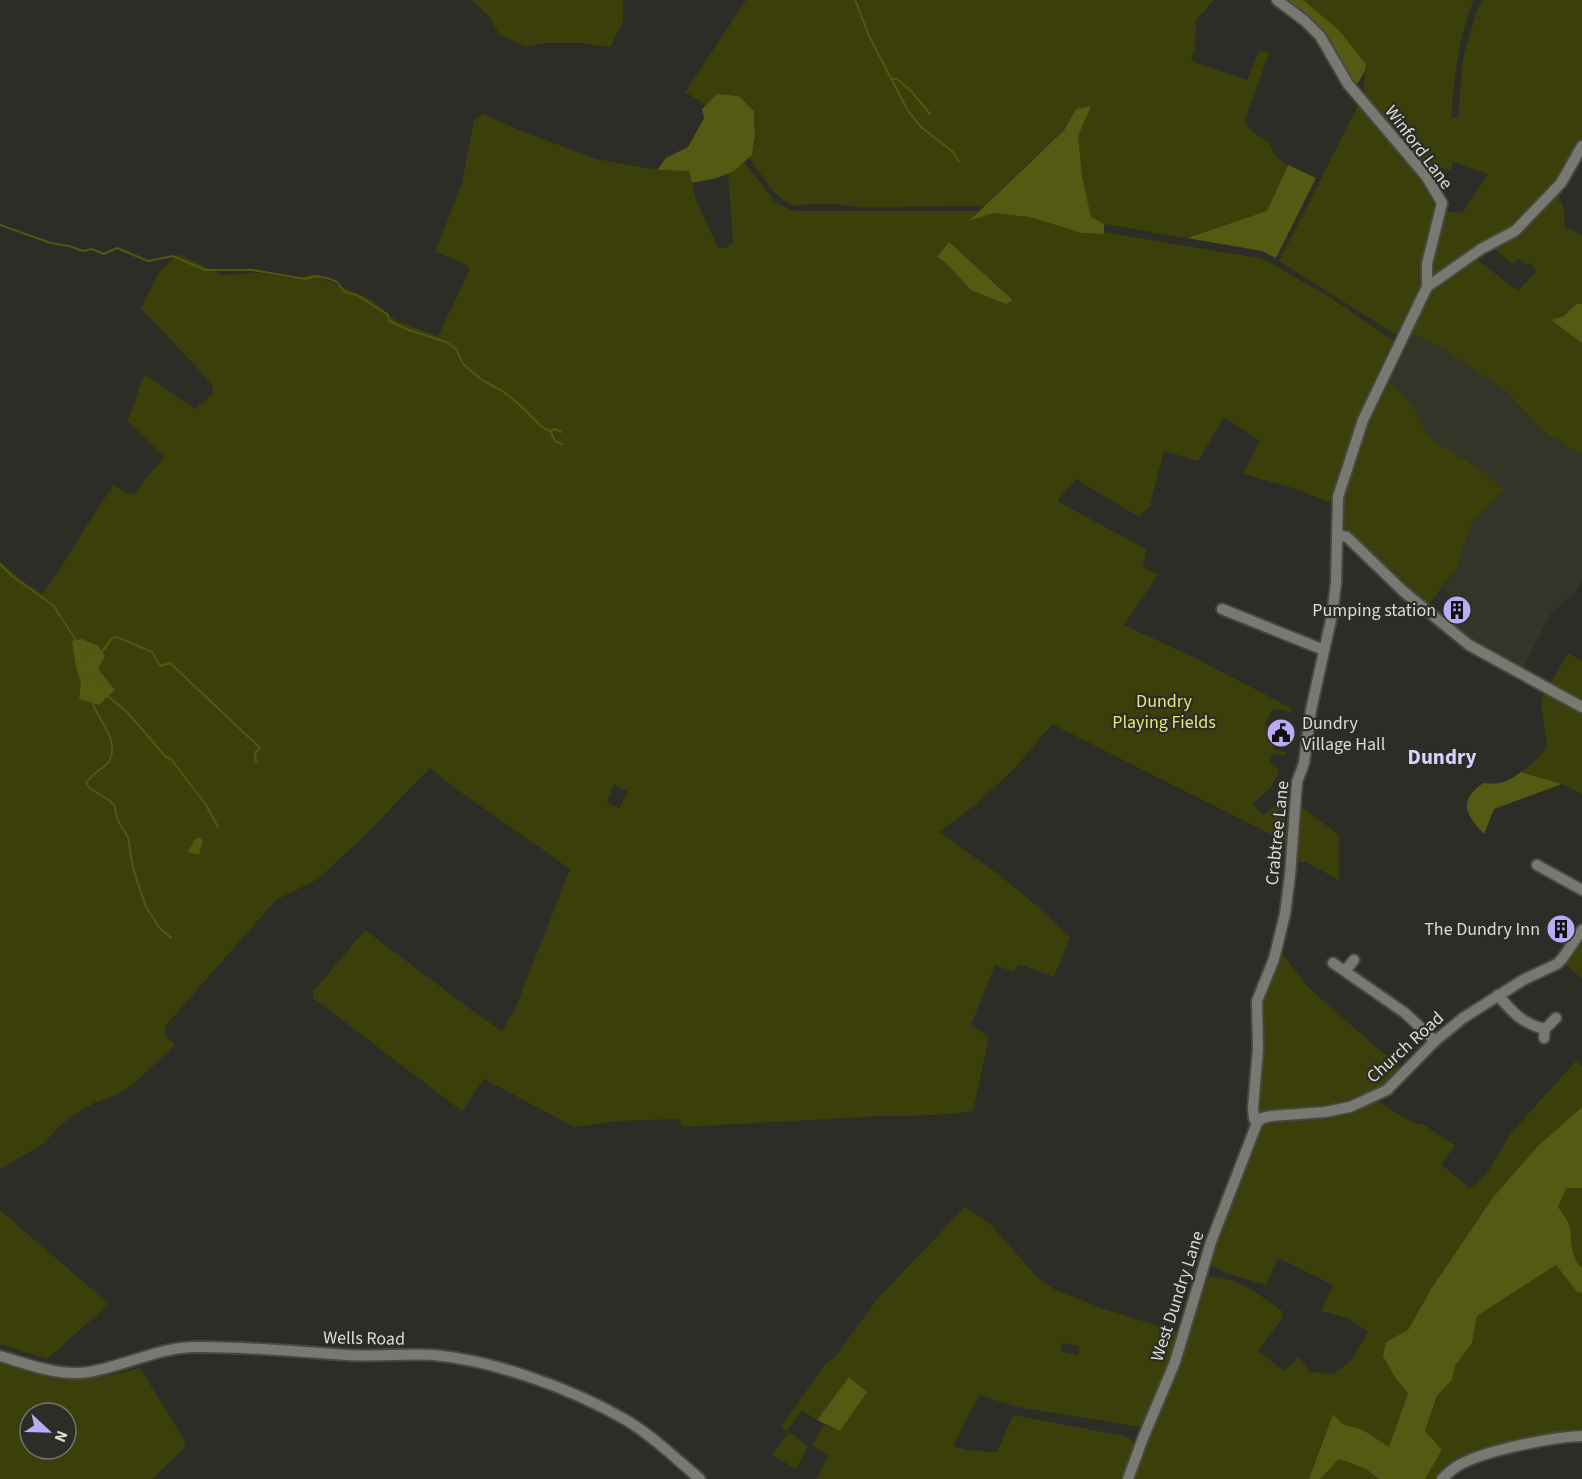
<svg xmlns="http://www.w3.org/2000/svg" width="1582" height="1479" viewBox="0 0 1582 1479" font-family="'Source Sans 3',sans-serif">
	<style>
		.built { fill: #333528 }
		.green { fill: #3b3f09; fill-rule: evenodd }
		.forest { fill: #555a13 }
		.water { fill: #53580f }
		.lines { fill: none; stroke-linecap: round; stroke-linejoin: round }
		.stream { stroke: #53580f; stroke-width: 2 }
		.minor-casing { stroke: #484843; stroke-width: 14 }
		.minor { stroke: #787971; stroke-width: 10 }
		.labels { text-anchor: middle; stroke-width: 4.5; stroke-linejoin: round; paint-order: stroke }
		.street-label { font-size: 18px; fill: #dbdbd7; stroke: #2c2d26 }
		.poi-label { font-size: 18px; fill: #dbdbd7; stroke: #2c2d26; text-anchor: end }
		.park-label { font-size: 18px; fill: #e0eb74; stroke: #2c2d26 }
		.quarter-label { font-size: 21px; font-weight: bold; fill: #dad2fe; stroke: #2c2d26 }
	</style>
	<rect width="100%" height="100%" fill="#2c2d26"/>
	<path class="built" d="M1410 332 1447 351 1508 393 1539 427 1549 435 1582 455V581L1575 593 1551 613 1521 672 1471 643 1444 621 1456 602 1442 589 1457 568 1463 547 1473 521 1503 490 1486 473 1429 437 1413 406 1387 380Z"/>
	<g class="green">
		<path d="M472 0H623V21L610 47 581 43H544L525 47 499 34 489 16Z"/>
		<path d="M746 0H1214L1196 20 1195 48 1191 61 1247 80 1259 50 1269 53 1245 120 1249 129 1269 143 1276 157 1288 165 1267 211 1187 238 1104 224 1091 217 1082 176 1078 136 1090 106 1076 109 1064 129 984 206 859 207 835 204 793 205 784 201 773 191 749 158C758 146 755 125 754 110L739 96 717 94 706 105 685 92Z"/>
		<path d="M1303 0H1474C1458 37 1455 77 1451 117L1458 118 1463 59 1476 13 1482 0H1582V139L1574 149 1560 176 1512 229 1436 279 1429 276 1444 211 1462 213 1488 174 1453 162 1451 170 1424 164 1363 94 1366 64 1339 30Z"/>
		<path d="M1359 104 1419 173 1432 195 1434 208 1421 268V289L1400 334 1393 333 1279 261Z"/>
		<path d="M483 114 519 130 596 159 657 170 689 171 696 200 718 248H725L733 243 728 173 744 162 776 203 794 211H979L970 221 994 213 1029 217 1082 233 1104 234V232L1259 258 1267 261 1328 296 1394 341 1395 345 1337 490 1332 497 1333 503 1290 487 1243 474 1260 441 1224 417 1198 461 1164 451 1150 506 1139 517 1076 479 1057 501 1146 549 1143 567 1158 575 1124 625 1193 657 1291 708V712L1273 709 1264 725 1273 727 1272 735 1275 737 1273 749 1286 752V755L1271 754 1270 762 1278 769 1279 773 1270 788 1253 804 1263 816 1279 802C1284 813 1290 832 1288 843L1052 724 1015 768 975 805 939 832 998 874 1037 906 1070 937 1054 977 1019 964 1014 972 995 965 971 1025 989 1037 973 1111 938 1115 882 1116 683 1127 678 1119 618 1121 574 1127 484 1079 462 1111 313 998V992L365 930 473 1011 502 1031 515 1009 570 869 455 788 430 768 361 839 318 879 276 900 166 1025 164 1033 175 1045 136 1082 117 1095 94 1103 78 1112 60 1126 43 1144 0 1169V561L21 580 42 594C69 559 88 520 114 485L128 494H134L164 457 128 421 144 374 195 409 213 394 212 384 141 308 159 272 178 254 222 275 258 273 298 279 311 274 370 299 397 321 438 336 470 269 466 264 435 252 462 183 474 120ZM950 243 1013 299 971 290 945 262ZM81 683 115 690 99 705 79 699ZM614 784 628 792 619 808 607 803Z"/>
		<path d="M1558 191 1564 211 1565 229H1571L1582 235V304H1576L1564 316 1551 320 1582 343V455L1549 435 1539 427 1508 393 1447 351 1410 332 1432 292 1475 258 1518 291 1537 271 1530 263 1526 265 1519 259 1512 264 1492 247Z"/>
		<path d="M1387 380 1413 406 1429 437 1486 473 1503 490 1473 521 1463 547 1457 568 1426 608C1402 586 1378 565 1356 541 1353 537 1346 532 1344 528 1331 493 1372 412 1387 380Z"/>
		<path d="M1568 653 1582 661V703L1549 686Z"/>
		<path d="M1544 691 1582 712V794L1562 784 1521 772 1537 759 1547 746 1541 704Z"/>
		<path d="M1298 804 1339 835V880L1306 862H1294Z"/>
		<path d="M1582 935V979L1564 963Z"/>
		<path d="M1280 950 1308 987 1377 1048 1402 1068C1371 1102 1336 1108 1291 1110 1281 1110 1268 1113 1258 1111L1257 1105 1262 995Z"/>
		<path d="M1576 1061 1582 1066V1107L1539 1145 1494 1196 1431 1289 1408 1330 1386 1342 1396 1379 1408 1393 1389 1448 1363 1430 1342 1424 1333 1414 1309 1479H1132L1204 1279C1228 1270 1263 1297 1282 1311L1283 1317 1258 1351 1284 1371 1299 1357 1310 1372 1333 1374 1351 1361 1368 1332 1348 1318 1321 1311 1333 1285 1278 1258 1266 1285C1253 1280 1216 1273 1209 1262L1222 1223 1258 1132 1266 1124 1277 1120 1376 1101 1412 1122 1423 1124 1455 1146 1441 1164 1470 1189 1488 1172 1511 1133Z"/>
		<path d="M1566 1188H1582V1268C1570 1257 1572 1242 1570 1227 1568 1220 1562 1213 1558 1207Z"/>
		<path d="M965 1207 991 1225 1039 1279 1054 1289 1104 1309 1178 1332C1176 1341 1168 1361 1168 1369L1145 1420 1140 1427 1017 1407 979 1395 953 1446 966 1450 997 1452 1013 1415 1124 1436 1135 1443 1123 1479H816L829 1455 812 1445 824 1425 840 1431 849 1377 817 1420 802 1410 787 1431 781 1427 826 1363 833 1359 879 1297ZM1062 1343 1080 1346 1078 1355 1060 1351Z"/>
		<path d="M0 1210 109 1304 47 1359 0 1344Z"/>
		<path d="M1556 1265 1577 1292 1582 1293V1432L1496 1448 1458 1459 1437 1479H1425L1442 1450 1425 1431 1437 1396 1452 1380 1455 1366 1472 1343 1477 1316Z"/>
		<path d="M0 1362C20 1367 40 1374 60 1377 88 1381 114 1375 140 1368L185 1441 184 1448 152 1479H0ZM30 1413H66V1449H30Z"/>
		<path d="M789 1432 808 1446 796 1469 772 1455Z"/>
		<path d="M1339 1459 1366 1469 1379 1479H1320Z"/>
	</g>
	<g class="forest">
		<path d="M1283 0H1303L1339 30 1366 64 1365 71 1358 83 1350 82 1329 41Z"/>
		<path d="M717 94 739 96 754 111 755 136 752 155 734 171 717 178 692 183 689 171 657 170 666 158 688 147 704 118 702 109Z"/>
		<path d="M1091 106 1078 136 1082 176 1091 217 1104 224V234L1082 233 1029 217 994 213 969 221 1064 130 1076 109Z"/>
		<path d="M1288 165 1316 178 1276 258 1262 251 1187 238 1267 211Z"/>
		<path d="M949 242 1013 300 1006 304 971 290 945 262 937 257Z"/>
		<path d="M1576 304H1582V343L1551 320 1564 316Z"/>
		<path d="M82 639 98 646 105 656 98 669 115 690 99 705 79 699 81 683 76 667 72 641Z"/>
		<path d="M1521 772 1562 784 1494 809 1484 834C1465 813 1458 802 1483 783 1500 785 1508 782 1521 772Z"/>
		<path d="M1582 1107V1188H1566L1558 1207C1562 1213 1568 1220 1570 1227 1572 1242 1570 1257 1582 1268V1293L1577 1292 1556 1265 1477 1316 1472 1343 1455 1366 1452 1380 1437 1396 1425 1431 1442 1450 1425 1479H1379L1366 1469 1339 1459 1320 1479H1309L1333 1414 1342 1424 1363 1430 1389 1447 1408 1393 1396 1379 1383 1356 1386 1342 1408 1330 1431 1289 1494 1196 1539 1145Z"/>
		<path d="M849 1377 867 1392 840 1431 817 1420Z"/>
	</g>
	<path class="water" d="M200 837 203 841 199 855 188 852 195 839Z"/>
	<g class="lines">
		<g class="stream">
			<path d="M855 0 869 36 908 111 921 127 953 152 959 162"/>
			<path d="M891 79H897L911 91 930 114"/>
			<path d="M0 225 51 243 69 246 83 251 92 249 104 254 117 248 148 261 173 256 205 270H253L305 279 316 276 327 278 337 282 345 292 357 295 388 315 389 321 409 330 446 342 456 349 463 364 482 380 504 392 521 406 542 427 550 431 555 441 562 444"/>
			<path d="M550 431 555 429 561 432"/>
			<path d="M0 564 12 576 53 605 85 654 88 670 98 681 104 693 127 712 166 757 171 759 206 805 218 827"/>
			<path d="M85 654 89 652C104 656 104 648 112 638L117 637 152 652 160 666 170 663 260 748 255 753 256 762"/>
			<path d="M88 670 85 675C87 686 90 696 94 707 102 724 118 740 110 760 107 767 93 772 86 783L89 788 109 800 114 805 118 821 128 837 133 868 146 907 159 927 171 938"/>
		</g>
		<g class="minor-casing">
			<g id="minor">
				<path d="M1427 287 1481 249 1515 231 1561 183 1582 146"/>
				<path d="M1338 535 1347 537 1403 591 1469 645 1582 707"/>
				<path d="M1222 609 1324 650"/>
				<path d="M1537 865 1582 890"/>
				<path d="M1333 963 1405 1013 1435 1041"/>
				<path d="M1345 971 1354 960"/>
				<path d="M1498 995C1512 1012 1523 1024 1545 1029"/>
				<path d="M1544 1038 1545 1029 1556 1018"/>
				<path d="M1257 1123 1254 1119 1253 1108 1258 1049 1257 1001 1274 959 1285 914 1290 875 1297 782 1304 763 1311 710 1332 615 1336 583 1338 497 1363 420 1427 287V264L1442 203 1426 176 1348 84 1320 36 1305 21 1277 0"/>
				<path d="M0 1356C28 1364 59 1377 89 1372 125 1366 157 1348 194 1347 245 1346 297 1352 348 1355 376 1357 405 1353 434 1355 496 1361 572 1389 626 1420 653 1436 676 1459 700 1479"/>
				<path d="M1128 1479 1143 1438 1175 1362 1211 1242 1257 1123 1262 1118 1271 1116 1325 1112 1350 1107 1387 1090 1435 1041 1463 1018 1523 980 1557 964 1562 959 1582 930"/>
				<path d="M1442 1479C1446 1475 1451 1470 1456 1467 1480 1451 1552 1437 1582 1436"/>
			</g>
		</g>
		<use href="#minor" class="minor"/>
	</g>
	<defs>
		<g id="building-disc" transform="scale(1.5)"><circle r="9.5" fill="#bbaaf6" stroke="#2c2d26"/><path d="M-4-6H4V6H1V3H-1V6H-4ZM-2.5-4.3h1.7v1.8h-1.7ZM.8-4.3h1.7v1.8H.8ZM-2.5-1h1.7V.8h-1.7ZM.8-1h1.7V.8H.8Z" fill="#111"/></g>
		<g id="civic-disc" transform="scale(1.5)"><circle r="9.5" fill="#bbaaf6" stroke="#2c2d26"/><path d="M-.6-6.5H3V-4.5H.6V-3L4-1V1h2V6H-6V1h2V-1L-.6-3ZM-1.2 2.5V6h2.4V2.5Z" fill="#111"/></g>
	</defs>
	<g fill-rule="evenodd">
		<use href="#building-disc" x="1457" y="610"/>
		<use href="#civic-disc" x="1281" y="733"/>
		<use href="#building-disc" x="1561" y="929"/>
	</g>
	<g class="labels">
		<g class="street-label">
			<text transform="translate(1419 147) rotate(53)" y="6">Winford Lane</text>
			<text transform="translate(1277 833) rotate(-84)" y="6">Crabtree Lane</text>
			<text transform="translate(1405 1047) rotate(-42)" y="6">Church Road</text>
			<text transform="translate(1177 1296) rotate(-72)" y="6">West Dundry Lane</text>
			<text transform="translate(364 1338) rotate(1)" y="6">Wells Road</text>
		</g>
		<g class="poi-label">
			<text x="1436" y="616">Pumping station</text>
			<text x="1302" y="729" text-anchor="start">Dundry<tspan x="1302" dy="21">Village Hall</tspan></text>
			<text x="1540" y="935">The Dundry Inn</text>
		</g>
		<g class="park-label">
			<text x="1164" y="707">Dundry<tspan x="1164" dy="21">Playing Fields</tspan></text>
		</g>
		<g class="quarter-label">
			<text x="1442" y="764">Dundry</text>
		</g>
	</g>
	<g transform="translate(48 1431) rotate(112)"><circle r="28" fill="#2c2d26" stroke="#72736d" stroke-width="1.5"/>
	<path d="M0-4.5L10 22L0 15L-10 22Z" fill="#bbaaf6"/>
	<text y="-9" font-size="16" font-weight="bold" text-anchor="middle" fill="#dbdbd7">N</text>
	</g>
</svg>
